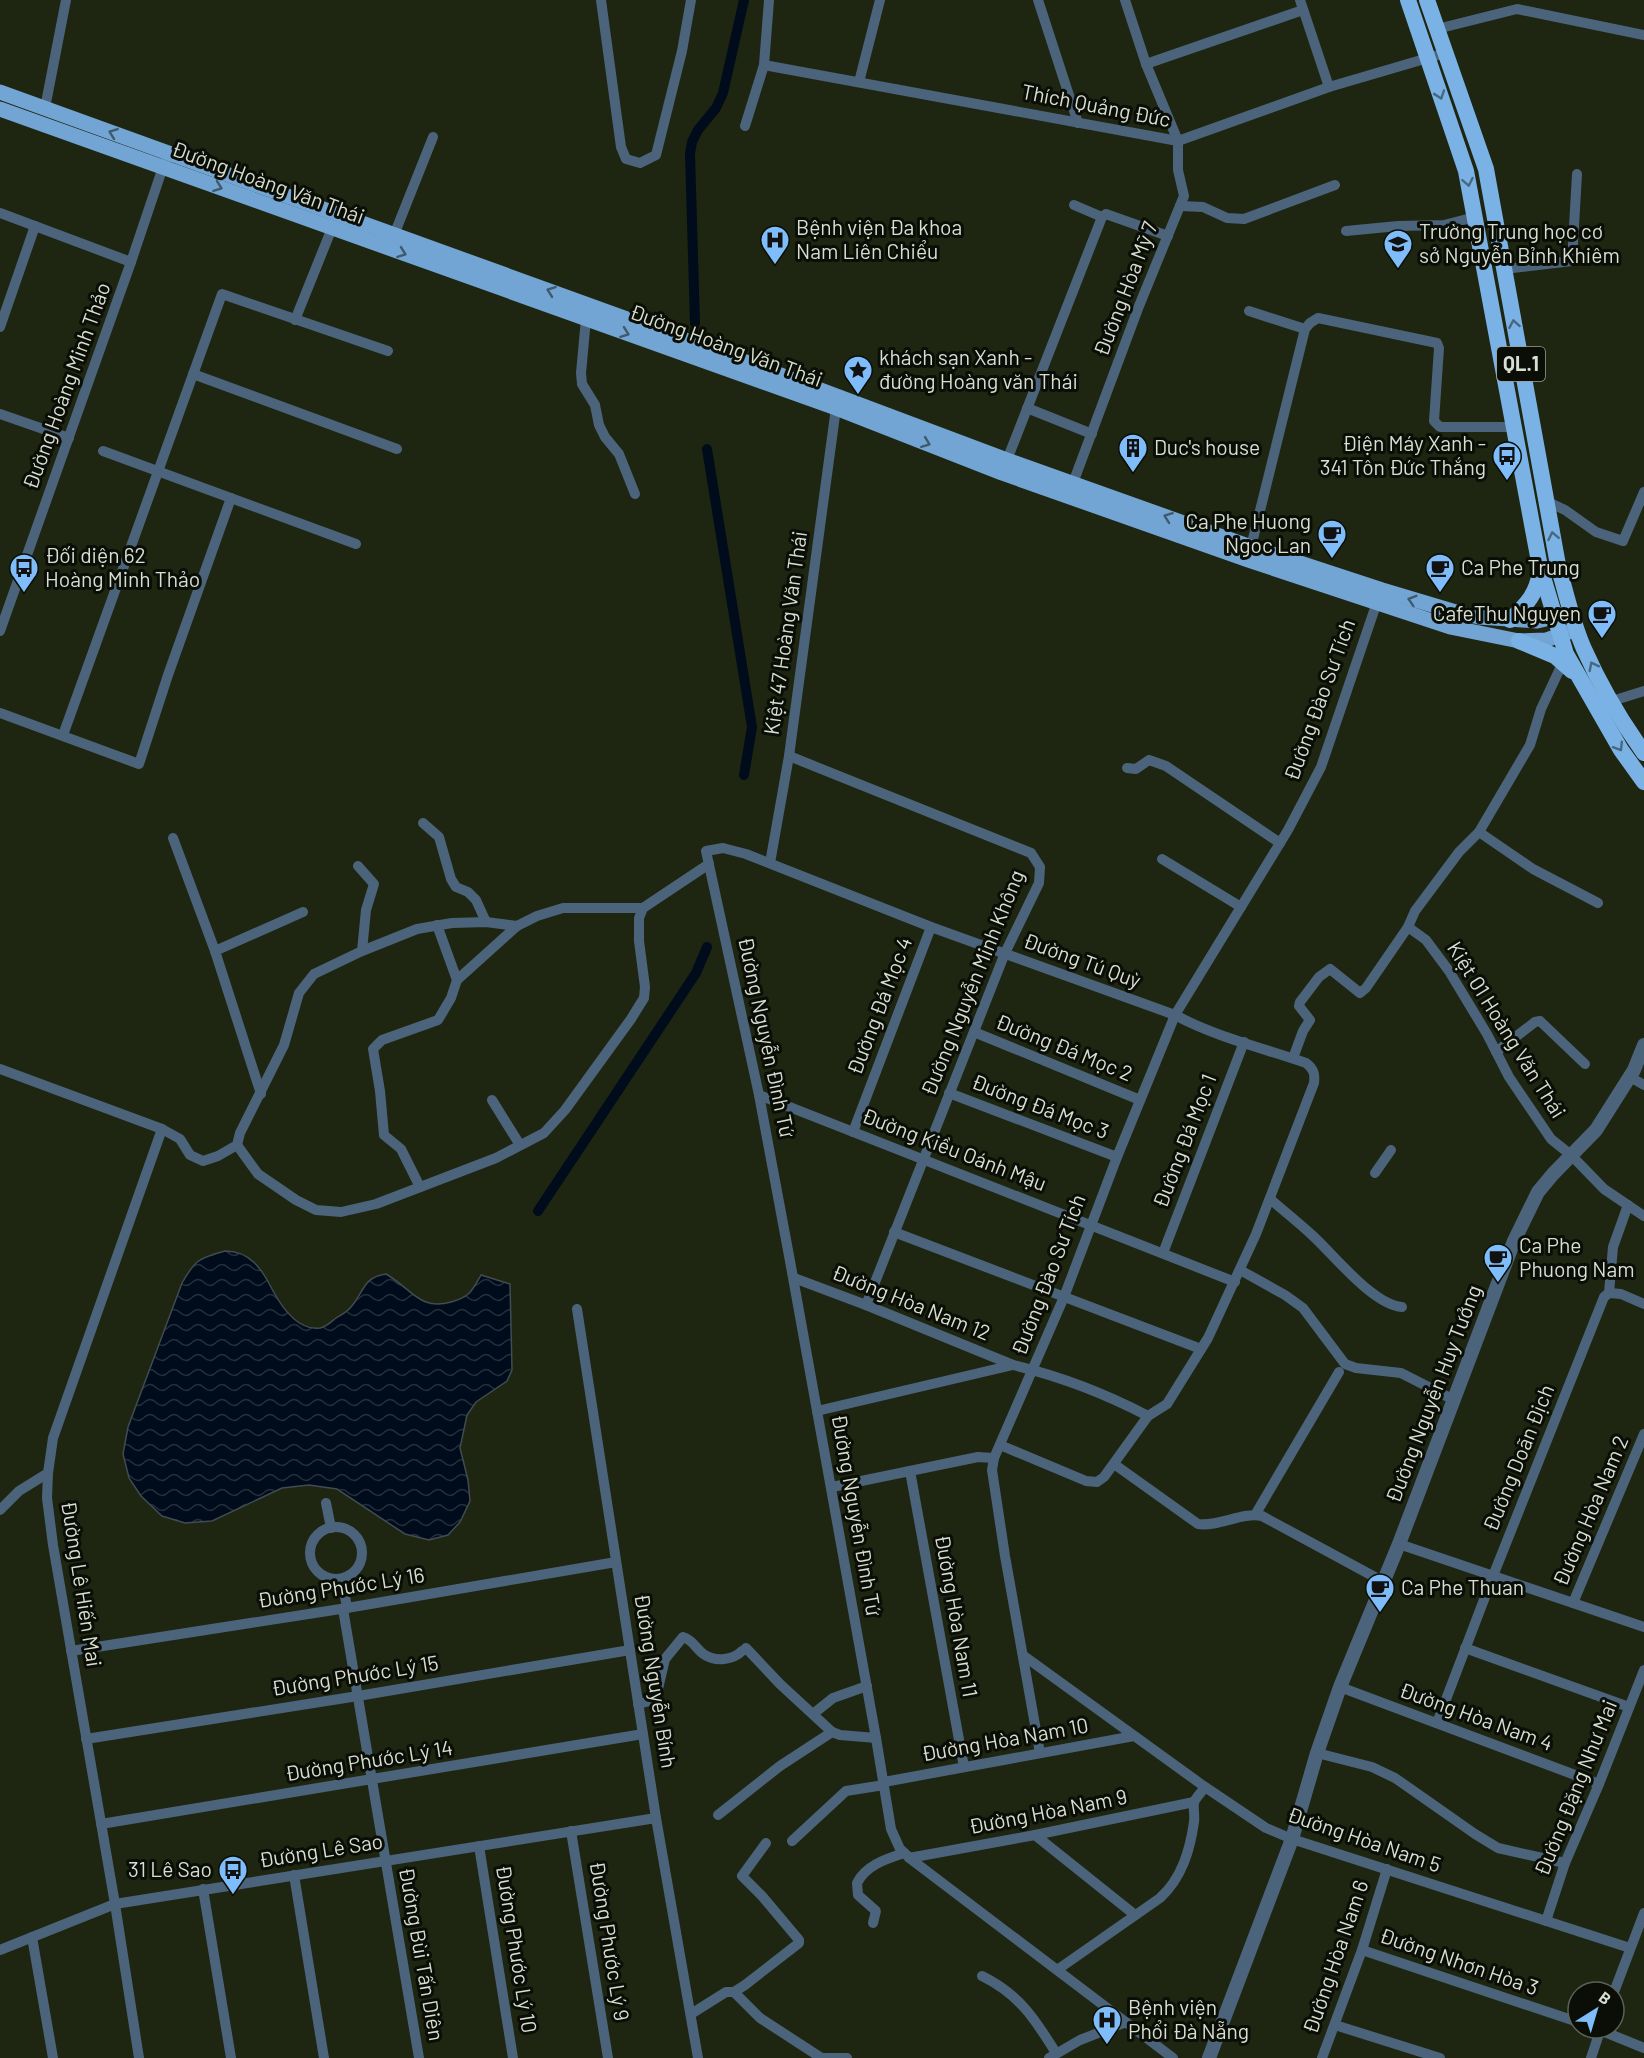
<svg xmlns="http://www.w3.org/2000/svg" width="1644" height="2058" viewBox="0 0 1644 2058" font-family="Barlow,sans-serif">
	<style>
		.water { fill: url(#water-waves); stroke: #414b52; stroke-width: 1.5 }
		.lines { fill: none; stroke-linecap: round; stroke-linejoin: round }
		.canal { stroke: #000c1b; stroke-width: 10 }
		.minor { stroke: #4c647b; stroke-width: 10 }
		.tertiary { stroke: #4c647b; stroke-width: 14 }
		.primary { stroke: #73a5d4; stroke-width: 15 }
		.trunk { stroke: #7bb2e6; stroke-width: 16 }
		.oneway { stroke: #486881 }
		.oneway2 { stroke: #3e5a6d }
		.labels { text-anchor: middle; stroke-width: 6; stroke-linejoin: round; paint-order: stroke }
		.shield { fill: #0a0e06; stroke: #9aa094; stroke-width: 1.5 }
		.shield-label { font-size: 20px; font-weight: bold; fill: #d8ded1 }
		.street-label { font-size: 21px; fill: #d8ded1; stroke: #0a0e06 }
		.poi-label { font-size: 21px; fill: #d8ded1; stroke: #0a0e06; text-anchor: start }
	</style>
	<defs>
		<pattern id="water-waves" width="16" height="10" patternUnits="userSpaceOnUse" patternTransform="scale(1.5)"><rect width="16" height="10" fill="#000c1b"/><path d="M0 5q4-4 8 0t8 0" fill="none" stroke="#242f3b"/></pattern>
	</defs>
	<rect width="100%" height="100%" fill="#1e2612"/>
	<path class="water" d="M225 1251C250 1251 262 1269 272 1289 281 1306 298 1331 320 1328 326 1327 331 1322 336 1318 341 1315 347 1312 351 1307 364 1292 363 1277 386 1274 412 1289 420 1311 451 1302 470 1297 472 1291 481 1275L510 1284 512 1370 507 1381 476 1402 467 1415 460 1448 468 1480 470 1501 460 1522 448 1535 429 1540 405 1534 337 1489 309 1485 282 1488 212 1521 185 1523 162 1516 141 1496 129 1478 123 1454 128 1427 182 1283C195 1260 199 1258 225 1251Z"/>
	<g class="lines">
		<g class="canal">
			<path d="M695 323 690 154 692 142 698 130 716 108 723 93 744 0"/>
			<path d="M707 449 752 727 744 775"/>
			<path d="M538 1211 696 973 707 947"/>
		</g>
		<g class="minor">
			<path d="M601 0 621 147 626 159 640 163 656 155 682 51 691 0"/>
			<path d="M1038 0 1078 123"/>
			<path d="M1300 0 1329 87"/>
			<path d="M1437 29 1517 9 1644 35"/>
			<path d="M1146 64 1303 10"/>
			<path d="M764 65 1178 141 1329 87 1445 53"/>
			<path d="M859 82 880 0"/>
			<path d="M45 108 66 0"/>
			<path d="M745 126 764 65 769 0"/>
			<path d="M1074 205 1102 217"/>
			<path d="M1180 206 1203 207 1227 218 1244 219 1335 185"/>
			<path d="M0 213 131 262"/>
			<path d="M1346 231 1398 226 1444 225 1475 217"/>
			<path d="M394 235 433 137"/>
			<path d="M1504 269 1572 261 1577 174"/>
			<path d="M1249 311 1305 329"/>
			<path d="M586 319 581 373 582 384 595 405 599 425 605 437 619 454 635 494"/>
			<path d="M295 320 332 228"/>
			<path d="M0 327 35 226"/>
			<path d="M193 374 397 449"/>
			<path d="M1027 408 1092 434"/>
			<path d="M0 414 69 438"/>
			<path d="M103 451 356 544"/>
			<path d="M1007 460 1102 217 1106 214 1168 236"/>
			<path d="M1073 483 1139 306 1184 196 1178 170V141L1146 64 1125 0"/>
			<path d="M1546 501 1565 510 1596 532 1623 541 1644 492"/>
			<path d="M1251 547 1305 329 1310 323 1318 318 1437 343 1439 348 1434 421 1440 427H1514"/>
			<path d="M0 631 131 262 165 161"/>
			<path d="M1612 701 1644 691"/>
			<path d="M0 713 139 764 168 675 231 498"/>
			<path d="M63 735 222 294 388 351"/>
			<path d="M789 756 1016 847 1031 853 1040 867 1039 883 1005 953 866 1305"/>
			<path d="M1127 768 1136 769 1149 760 1166 766 1280 843"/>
			<path d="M423 823 439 837 451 879 456 887 468 892 476 900 486 922"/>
			<path d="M1479 832 1533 869 1598 903"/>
			<path d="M173 838 215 951 261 1094"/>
			<path d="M1162 859 1241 907"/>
			<path d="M770 863 789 756 836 408"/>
			<path d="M358 866 374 884 366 910 362 951"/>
			<path d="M1408 927 1426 940 1449 971 1487 1034 1509 1077 1551 1139 1571 1155 1604 1189 1644 1216"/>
			<path d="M215 951 303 912"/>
			<path d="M457 980 517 926"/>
			<path d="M974 1032 1140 1100"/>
			<path d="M1496 1052 1535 1022 1540 1021 1585 1064"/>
			<path d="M1293 1058 1303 1031 1310 1020 1299 1006 1300 1002 1319 977 1330 969 1360 993 1366 988 1408 927 1415 911 1459 852 1479 832 1530 745 1541 709 1563 662"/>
			<path d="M0 1069 162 1129 180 1139 190 1155 203 1161 218 1156 237 1145 240 1133 284 1045 299 993 314 974 362 951 417 929 452 923 486 922 517 926 537 916 563 908H643"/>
			<path d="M1630 1077 1644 1085"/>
			<path d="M949 1093 1117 1157"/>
			<path d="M759 1095 1235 1282"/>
			<path d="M492 1100 520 1145"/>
			<path d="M853 1132 931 927"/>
			<path d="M237 1145 258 1174 296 1200 316 1210 341 1212 376 1204 496 1158 544 1133 565 1110 631 1019 644 998 645 987 639 941V918L643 908 709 864"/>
			<path d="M1375 1173 1391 1150"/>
			<path d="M420 1187 401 1149 384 1135 380 1091 373 1049 382 1040 438 1020 451 998 457 980 437 925"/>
			<path d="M1270 1199C1284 1211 1299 1223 1312 1235 1334 1255 1373 1305 1402 1307"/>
			<path d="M894 1232 1201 1349"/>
			<path d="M1163 1253 1244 1042"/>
			<path d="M1240 1270 1285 1295 1303 1308 1345 1364 1356 1368 1401 1373 1454 1400"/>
			<path d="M794 1278 866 1305 1013 1365C1059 1376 1106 1394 1148 1416"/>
			<path d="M1609 1293 1621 1294 1644 1304"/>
			<path d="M577 1309 656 1818 698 2058"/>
			<path d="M817 1411 1013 1365"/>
			<path d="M1000 1445 1086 1481 1097 1482 1104 1477 1148 1416 1167 1404 1208 1338 1256 1234 1314 1083C1315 1074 1314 1069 1306 1063 1263 1048 1216 1037 1175 1015L931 927 746 854 723 848 706 851 759 1095 790 1261 876 1738 891 1829 900 1849 912 1860 1173 2058"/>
			<path d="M1114 1464 1198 1524C1219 1527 1241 1512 1262 1516L1384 1582"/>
			<path d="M910 1471 964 1767"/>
			<path d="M832 1487 978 1457 994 1458"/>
			<path d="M326 1503 331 1528"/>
			<path d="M0 1510 19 1491 48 1473"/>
			<path d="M1255 1515 1339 1372"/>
			<circle cx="336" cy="1553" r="26"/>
			<path d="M1399 1544 1644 1627"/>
			<path d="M342 1579 347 1608"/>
			<path d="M1573 1603 1644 1434"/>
			<path d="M343 1609 419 2058"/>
			<path d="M746 1648 780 1684 832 1732 840 1735 876 1738"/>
			<path d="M1465 1648 1629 1707"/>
			<path d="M71 1651 347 1608 616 1562"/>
			<path d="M1024 1656 1205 1787 1266 1828 1292 1839 1630 1948"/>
			<path d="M1340 1687 1599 1784"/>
			<path d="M638 1704 650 1701 656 1697 665 1659 683 1637C694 1640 696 1650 705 1655 716 1662 733 1660 742 1651"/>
			<path d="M813 1714 833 1698 867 1686"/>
			<path d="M1437 1723 1493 1576 1604 1297 1609 1293 1613 1247 1628 1205"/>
			<path d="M86 1739 358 1696 630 1650"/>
			<path d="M1040 1753 1005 1556 992 1470 994 1458 1064 1297 1117 1157 1175 1015 1288 830 1321 767 1377 602"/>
			<path d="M1317 1753 1372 1767 1395 1778 1475 1834 1498 1848 1565 1863"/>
			<path d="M884 1782 1134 1736"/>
			<path d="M718 1815 780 1766 832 1732"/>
			<path d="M101 1824 643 1734"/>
			<path d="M571 1831 608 2058"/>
			<path d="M1035 1835 1135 1915"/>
			<path d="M792 1841 846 1791 884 1785"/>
			<path d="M479 1846 513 2058"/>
			<path d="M909 1858 1035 1835 1194 1802"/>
			<path d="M294 1875 324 2058"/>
			<path d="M203 1889 231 2058"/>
			<path d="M1546 1921 1565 1863 1599 1784 1644 1670"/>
			<path d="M873 1923 876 1911 858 1895 857 1883C866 1865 886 1859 904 1853"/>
			<path d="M32 1937 53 2058"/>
			<path d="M0 1950 115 1904 656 1818"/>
			<path d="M1362 1950 1578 2022"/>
			<path d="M1057 1970 1160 1898C1182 1878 1190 1850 1194 1822 1195 1816 1193 1808 1194 1803 1195 1798 1202 1792 1205 1787"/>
			<path d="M982 1976C1019 1994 1035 2019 1056 2053"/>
			<path d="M734 1992 760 2018 820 2057"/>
			<path d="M1614 1992 1644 1913"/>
			<path d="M691 2014 726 1992H734L745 1985 799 1943V1940L762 1896 742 1876 766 1843"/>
			<path d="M1335 2025 1440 2058"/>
			<path d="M1595 2028 1644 2048"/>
			<path d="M139 2058 115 1904 53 1545 47 1498 48 1473 53 1438 162 1129"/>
			<path d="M817 2058H847"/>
			<path d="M1049 2058 1080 2040 1126 2022"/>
			<path d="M1322 2058 1362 1950 1387 1869"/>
			<path d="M1591 2058 1601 2028"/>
		</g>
		<path class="tertiary" d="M1209 2058 1292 1839 1317 1753 1340 1687 1399 1544 1514 1241 1538 1192 1553 1174 1596 1130 1634 1070 1644 1045"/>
		<g class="primary">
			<path d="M0 92 746 362 1007 460 1251 547 1382 590 1459 613 1479 617 1537 621 1572 613"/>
			<path d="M0 109 836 408 1002 473 1248 560 1450 627 1519 641 1546 640 1572 631"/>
		</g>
		<g class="trunk">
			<path d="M1408 0 1466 171 1540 567 1566 654 1621 750 1644 782"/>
			<path d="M1427 0 1486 169 1558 565C1566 593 1572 622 1584 649 1600 685 1621 721 1644 753"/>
			<path d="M1510 620C1527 604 1537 594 1540 571"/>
			<path d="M1519 641 1555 656 1572 671"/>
		</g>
	</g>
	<defs><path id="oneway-chevron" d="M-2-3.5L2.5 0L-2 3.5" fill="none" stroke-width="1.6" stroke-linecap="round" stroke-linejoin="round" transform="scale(1.5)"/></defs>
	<g class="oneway">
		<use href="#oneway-chevron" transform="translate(1440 95) rotate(71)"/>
		<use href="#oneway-chevron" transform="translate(1468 182) rotate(79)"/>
		<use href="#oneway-chevron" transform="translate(1514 324) rotate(-100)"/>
		<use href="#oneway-chevron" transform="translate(1553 536) rotate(-101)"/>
		<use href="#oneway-chevron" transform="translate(1593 666) rotate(-117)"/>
		<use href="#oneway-chevron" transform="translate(1619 747) rotate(58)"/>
	</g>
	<g class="oneway2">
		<use href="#oneway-chevron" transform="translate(113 133) rotate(-160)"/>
		<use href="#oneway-chevron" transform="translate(218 187) rotate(20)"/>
		<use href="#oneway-chevron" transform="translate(402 253) rotate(20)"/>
		<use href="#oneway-chevron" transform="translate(551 291) rotate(-160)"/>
		<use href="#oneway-chevron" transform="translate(625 333) rotate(20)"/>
		<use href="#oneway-chevron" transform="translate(926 443) rotate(21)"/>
		<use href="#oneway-chevron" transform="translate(1168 517) rotate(-160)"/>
		<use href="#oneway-chevron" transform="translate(1412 600) rotate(-163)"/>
	</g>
	<defs>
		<g id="hospital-pin" transform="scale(1.5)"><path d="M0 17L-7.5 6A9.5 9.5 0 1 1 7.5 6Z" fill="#7ebdf9" stroke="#0a0e06"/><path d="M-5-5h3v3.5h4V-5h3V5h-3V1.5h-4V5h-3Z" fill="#111"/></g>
		<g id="school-pin" transform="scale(1.5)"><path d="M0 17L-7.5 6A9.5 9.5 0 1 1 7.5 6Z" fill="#7ebdf9" stroke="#0a0e06"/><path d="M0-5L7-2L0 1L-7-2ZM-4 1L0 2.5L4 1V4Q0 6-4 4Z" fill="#111"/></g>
		<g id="sight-pin" transform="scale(1.5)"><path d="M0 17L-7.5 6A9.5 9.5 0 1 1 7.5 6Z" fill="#7ebdf9" stroke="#0a0e06"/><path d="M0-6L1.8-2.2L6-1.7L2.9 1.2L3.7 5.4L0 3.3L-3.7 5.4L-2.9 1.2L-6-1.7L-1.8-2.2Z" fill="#111"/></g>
		<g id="building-pin" transform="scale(1.5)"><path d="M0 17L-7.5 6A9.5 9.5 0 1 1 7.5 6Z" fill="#7ebdf9" stroke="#0a0e06"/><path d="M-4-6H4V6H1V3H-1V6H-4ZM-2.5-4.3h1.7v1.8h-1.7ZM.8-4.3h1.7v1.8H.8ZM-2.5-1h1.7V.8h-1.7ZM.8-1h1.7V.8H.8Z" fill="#111"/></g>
		<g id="bus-pin" transform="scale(1.5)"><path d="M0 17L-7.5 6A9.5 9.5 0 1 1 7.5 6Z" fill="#7ebdf9" stroke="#0a0e06"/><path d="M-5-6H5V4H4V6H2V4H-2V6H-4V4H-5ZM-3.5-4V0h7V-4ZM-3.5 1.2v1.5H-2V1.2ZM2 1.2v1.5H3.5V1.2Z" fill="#111"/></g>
		<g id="cafe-pin" transform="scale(1.5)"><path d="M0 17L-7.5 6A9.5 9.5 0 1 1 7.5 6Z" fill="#7ebdf9" stroke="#0a0e06"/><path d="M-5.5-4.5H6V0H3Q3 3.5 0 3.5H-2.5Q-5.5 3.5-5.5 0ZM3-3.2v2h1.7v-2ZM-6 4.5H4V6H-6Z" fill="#111"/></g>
	</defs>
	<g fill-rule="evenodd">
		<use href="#hospital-pin" x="775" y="240"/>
		<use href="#school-pin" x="1398" y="244"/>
		<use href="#sight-pin" x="858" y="370"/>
		<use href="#building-pin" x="1133" y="448"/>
		<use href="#bus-pin" x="1507" y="456"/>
		<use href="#cafe-pin" x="1332" y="534"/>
		<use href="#bus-pin" x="24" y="568"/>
		<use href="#cafe-pin" x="1440" y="568"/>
		<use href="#cafe-pin" x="1602" y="614"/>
		<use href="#cafe-pin" x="1498" y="1258"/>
		<use href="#cafe-pin" x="1380" y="1588"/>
		<use href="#bus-pin" x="233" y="1870"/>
		<use href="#hospital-pin" x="1107" y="2020"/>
	</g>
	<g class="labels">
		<rect class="shield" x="1497" y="347" width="48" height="34" rx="4.5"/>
		<g class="shield-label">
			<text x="1521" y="371">QL.1</text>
		</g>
		<g class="street-label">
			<text transform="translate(1096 106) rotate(11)" y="7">Thích Quảng Đức</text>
			<text transform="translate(268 183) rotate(20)" y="7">Đường Hoàng Văn Thái</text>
			<text transform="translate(1126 289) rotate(-69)" y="7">Đường Hòa Mỹ 7</text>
			<text transform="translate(726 346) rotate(20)" y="7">Đường Hoàng Văn Thái</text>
			<text transform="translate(67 386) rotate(-70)" y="7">Đường Hoàng Minh Thảo</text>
			<text transform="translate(786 633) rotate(-82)" y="7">Kiệt 47 Hoàng Văn Thái</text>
			<text transform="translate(1320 700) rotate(-70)" y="7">Đường Đào Sư Tích</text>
			<text transform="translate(1082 961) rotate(20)" y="7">Đường Tú Quỳ</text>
			<text transform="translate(973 983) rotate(-68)" y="7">Đường Nguyễn Minh Không</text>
			<text transform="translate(880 1006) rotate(-69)" y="7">Đường Đá Mọc 4</text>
			<text transform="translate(1506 1030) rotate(58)" y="7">Kiệt 01 Hoàng Văn Thái</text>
			<text transform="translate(766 1037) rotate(78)" y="7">Đường Nguyễn Đình Tứ</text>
			<text transform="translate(1064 1048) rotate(22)" y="7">Đường Đá Mọc 2</text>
			<text transform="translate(1040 1107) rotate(21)" y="7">Đường Đá Mọc 3</text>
			<text transform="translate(1185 1141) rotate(-69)" y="7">Đường Đá Mọc 1</text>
			<text transform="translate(954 1150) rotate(21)" y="7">Đường Kiều Oánh Mậu</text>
			<text transform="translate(1049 1275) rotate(-69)" y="7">Đường Đào Sư Tích</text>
			<text transform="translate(911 1303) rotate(22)" y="7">Đường Hòa Nam 12</text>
			<text transform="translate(1434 1394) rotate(-69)" y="7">Đường Nguyễn Huy Tưởng</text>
			<text transform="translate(1519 1458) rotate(-68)" y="7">Đường Doãn Địch</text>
			<text transform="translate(1591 1511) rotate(-67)" y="7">Đường Hòa Nam 2</text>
			<text transform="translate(856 1515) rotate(80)" y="7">Đường Nguyễn Đình Tứ</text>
			<text transform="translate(81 1584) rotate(81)" y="7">Đường Lê Hiến Mai</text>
			<text transform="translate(341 1588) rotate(-9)" y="7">Đường Phước Lý 16</text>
			<text transform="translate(956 1616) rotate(80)" y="7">Đường Hòa Nam 11</text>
			<text transform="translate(355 1676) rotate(-9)" y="7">Đường Phước Lý 15</text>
			<text transform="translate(655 1681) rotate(81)" y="7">Đường Nguyễn Bính</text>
			<text transform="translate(1476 1717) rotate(20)" y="7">Đường Hòa Nam 4</text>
			<text transform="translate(1005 1740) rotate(-10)" y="7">Đường Hòa Nam 10</text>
			<text transform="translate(369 1761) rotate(-9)" y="7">Đường Phước Lý 14</text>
			<text transform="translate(1576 1788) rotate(-68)" y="7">Đường Đặng Như Mai</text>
			<text transform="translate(1048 1812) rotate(-11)" y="7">Đường Hòa Nam 9</text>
			<text transform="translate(1364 1840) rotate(19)" y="7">Đường Hòa Nam 5</text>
			<text transform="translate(321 1851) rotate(-9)" y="7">Đường Lê Sao</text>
			<text transform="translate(609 1941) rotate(81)" y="7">Đường Phước Lý 9</text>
			<text transform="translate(516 1949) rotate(81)" y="7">Đường Phước Lý 10</text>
			<text transform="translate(421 1954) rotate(80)" y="7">Đường Bùi Tấn Diên</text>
			<text transform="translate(1336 1957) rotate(-71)" y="7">Đường Hòa Nam 6</text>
			<text transform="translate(1459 1962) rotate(19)" y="7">Đường Nhơn Hòa 3</text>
		</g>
		<g class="poi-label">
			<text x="796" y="235">Bệnh viện Đa khoa<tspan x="796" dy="24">Nam Liên Chiểu</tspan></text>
			<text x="1419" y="239">Trường Trung học cơ<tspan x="1419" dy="24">sở Nguyễn Bỉnh Khiêm</tspan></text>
			<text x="879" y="365">khách sạn Xanh -<tspan x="879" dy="24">đường Hoàng văn Thái</tspan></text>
			<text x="1486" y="451" text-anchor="end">Điện Máy Xanh -<tspan x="1486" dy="24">341 Tôn Đức Thắng</tspan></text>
			<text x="1154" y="455">Duc's house</text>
			<text x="1311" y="529" text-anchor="end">Ca Phe Huong<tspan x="1311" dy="24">Ngoc Lan</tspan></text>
			<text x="45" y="563">Đối diện 62<tspan x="45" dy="24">Hoàng Minh Thảo</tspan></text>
			<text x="1461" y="575">Ca Phe Trung</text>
			<text x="1581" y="621" text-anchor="end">CafeThu Nguyen</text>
			<text x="1519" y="1253">Ca Phe<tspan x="1519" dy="24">Phuong Nam</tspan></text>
			<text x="1401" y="1595">Ca Phe Thuan</text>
			<text x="212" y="1877" text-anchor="end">31 Lê Sao</text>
			<text x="1128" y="2015">Bệnh viện<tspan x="1128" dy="24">Phổi Đà Nẵng</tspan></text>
		</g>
	</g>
	<g transform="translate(1596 2010) rotate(37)"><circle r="28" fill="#0a0e06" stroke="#5c6157" stroke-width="1.5"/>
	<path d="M0-4.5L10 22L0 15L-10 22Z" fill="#7ebdf9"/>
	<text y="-9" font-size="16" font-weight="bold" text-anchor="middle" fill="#d8ded1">B</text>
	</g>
</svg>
